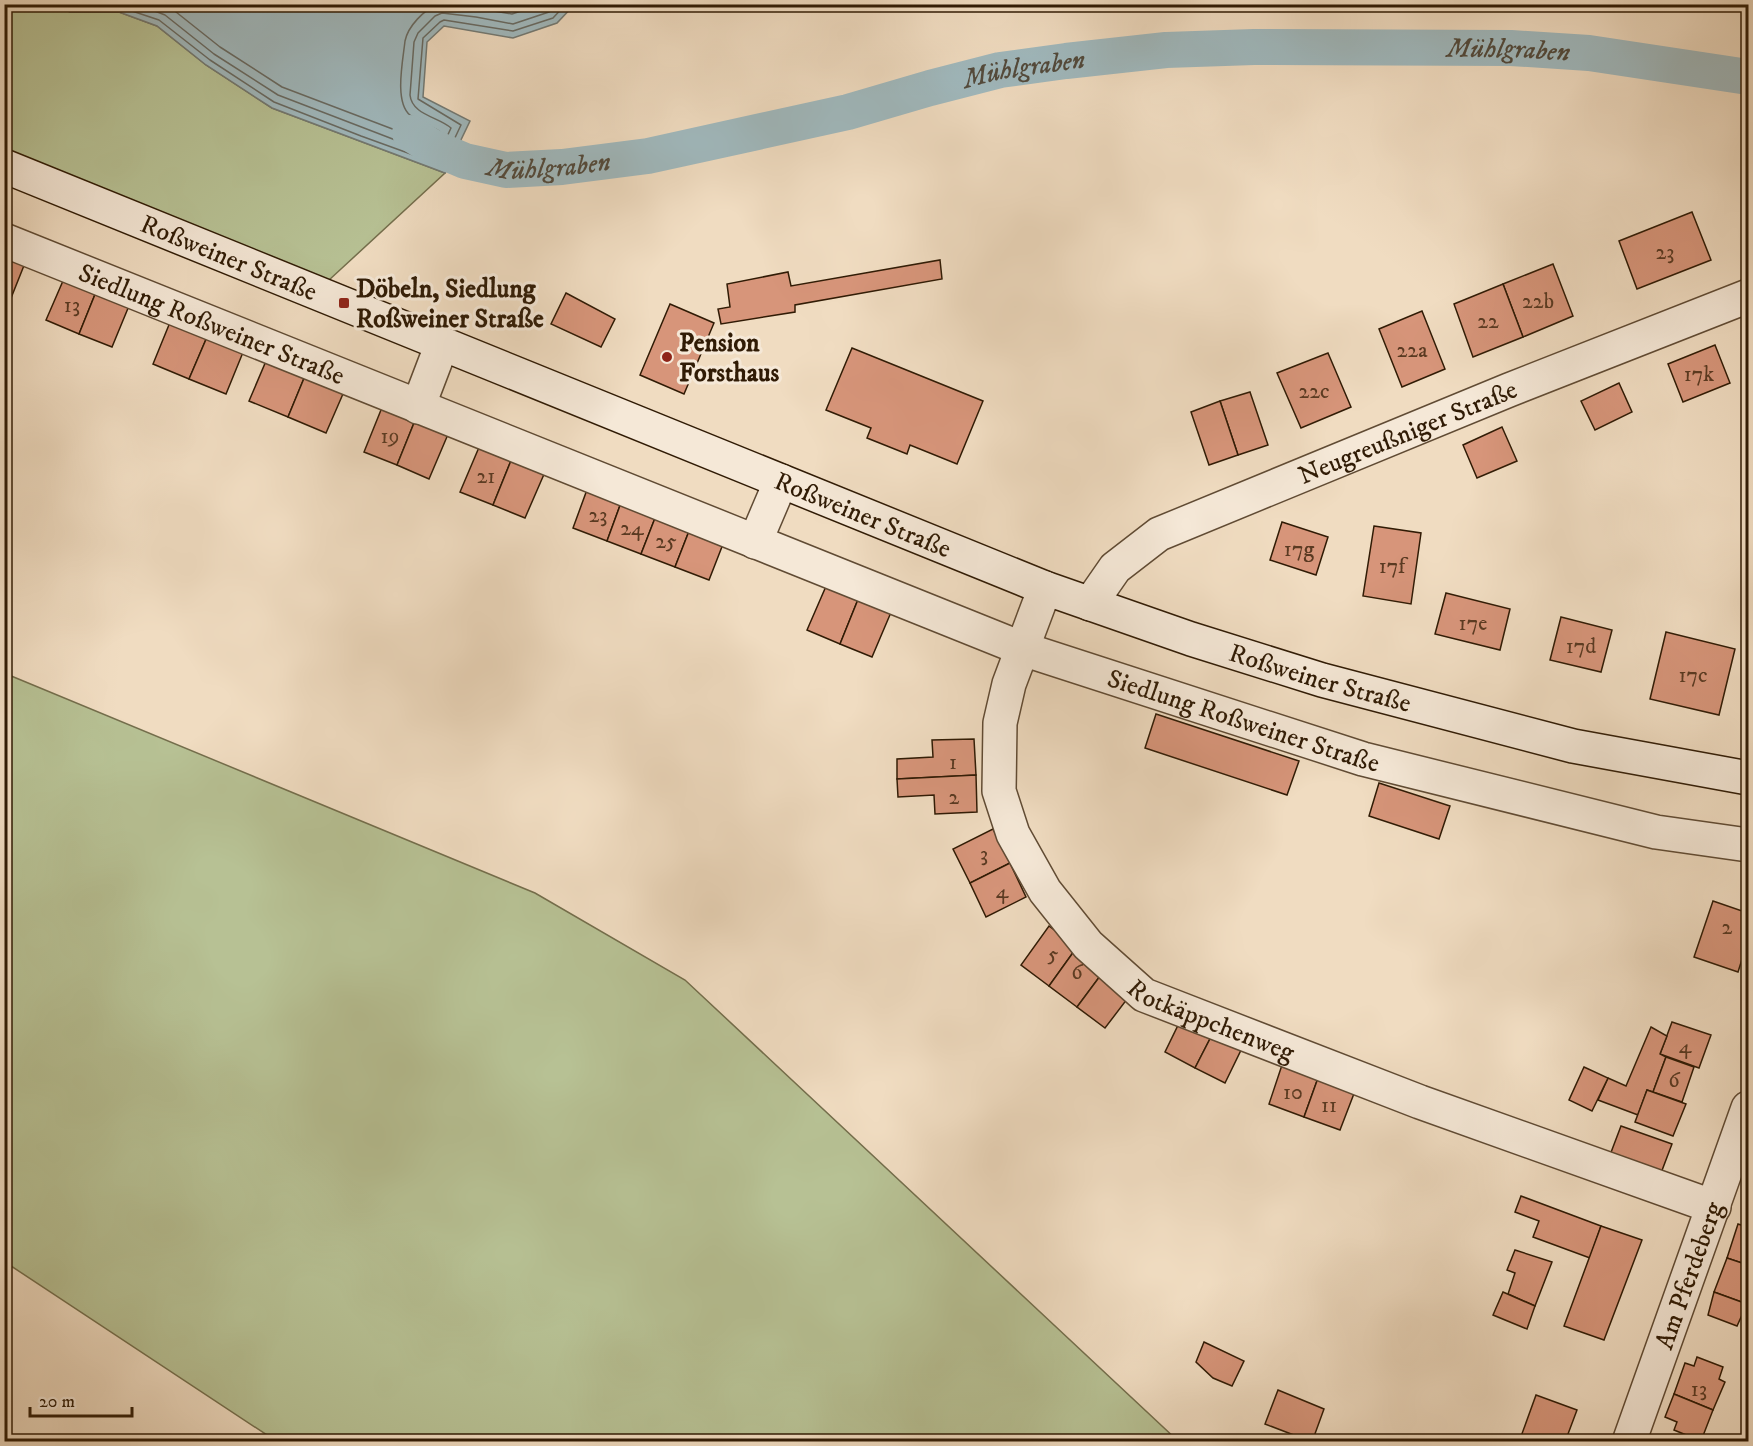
<svg xmlns="http://www.w3.org/2000/svg" width="1753" height="1446" viewBox="0 0 1753 1446" font-family="'IM FELL DW Pica',serif">
	<style>
		.green { fill: #b7c194; stroke: #746e4c; stroke-width: 1.5 }
		.water { fill: #a0b9be; stroke: #737a74; stroke-width: 1.5 }
		.lines { fill: none; stroke-linecap: round; stroke-linejoin: round }
		.shore { stroke: #686a62; stroke-width: 1.5 }
		.canal { stroke: #a0b9be; stroke-width: 36 }
		.building { fill: #d7957a; stroke: #301b05; stroke-width: 1.5 }
		.street-casing { stroke: #604b34; stroke-width: 36 }
		.secondary-casing { stroke: #301b05; stroke-width: 36 }
		.street { stroke: #f5e8d7; stroke-width: 33 }
		.secondary { stroke: #f5e8d7; stroke-width: 33 }
		.poi-dot { fill: #8f2418; stroke: #f5e8d7; stroke-width: 2 }
		.labels { text-anchor: middle; stroke-width: 6; stroke-linejoin: round; paint-order: stroke }
		.number-label { font-size: 22px; fill: #5a3a22 }
		.street-label { font-size: 26px; fill: #301b05; stroke: #f5e8d7 }
		.poi-label { font-size: 26px; font-weight: bold; fill: #301b05; stroke: #f5e8d7; text-anchor: start }
		.water-label { font-size: 27px; font-style: italic; fill: #524a3c; stroke: #f5e8d7 }
	</style>
	<rect width="100%" height="100%" fill="#f0dcc1"/>
	<filter id="stains"><feTurbulence type="fractalNoise" baseFrequency=".00333" numOctaves="4"/><feColorMatrix values="0 0 0 0 .2 0 0 0 0 .09 0 0 0 0 .02 0 0 0 .5 -.17"/></filter>
	<radialGradient id="worn" r=".72"><stop offset=".6" stop-color="#630" stop-opacity="0"/><stop offset="1" stop-color="#630" stop-opacity=".3"/></radialGradient>
	<g class="green">
		<path d="M4 5H55L70 12H119L157 26 206 65 272 108 445 173 328 281 5 150Z"/>
		<path d="M4 673 535 893 685 980 1178 1441H276L5 1262Z"/>
	</g>
	<path class="water" d="M55 5H574L557 23 513 38 444 26 427 42 423 97 470 121 445 173 272 108 206 65 157 26 119 12H70Z"/>
	<g class="lines">
		<g class="shore">
			<path d="M68 4 72 6 120 7 159 20 210 60 274 102 361 136 441 165 443 163 461 125 418 99 423 38 440 22 444 20 513 31 553 18 566 4"/>
			<path d="M137 4 165 15 214 54 278 95 437 156 439 154 451 128C439 117 412 115 410 95L414 42 418 33 435 16 442 13 476 17 513 24 549 12 556 4"/>
			<path d="M164 4 171 8 220 47 282 87 432 144 435 143 439 131C430 125 418 122 410 115 394 102 403 60 405 41 408 26 424 10 438 4"/>
			<path d="M453 4 512 14 542 4"/>
		</g>
		<path class="canal" id="s1" d="M410 133 432 147 465 161 506 170 562 167 648 156 848 112 930 88 1000 70 1066 61 1166 50 1254 47 1511 48 1589 53 1748 77"/>
	</g>
	<g class="building">
		<path d="M1692 212 1711 260 1637 289 1619 241Z"/>
		<path d="M4 249 27 258 7 308 4 306Z"/>
		<path d="M940 260 942 279 795 305V312L721 324 718 309 730 307 727 284 788 272 791 286Z"/>
		<path d="M1553 264 1573 316 1523 337 1503 284Z"/>
		<path d="M66 274 98 287 79 334 46 320Z"/>
		<path d="M1503 284 1523 337 1473 357 1454 304Z"/>
		<path d="M98 287 131 301 112 347 79 334Z"/>
		<path d="M566 293 615 319 601 347 551 324Z"/>
		<path d="M670 304 714 323 684 394 640 375Z"/>
		<path d="M1422 311 1445 369 1402 387 1379 329Z"/>
		<path d="M173 315 210 330 189 379 153 364Z"/>
		<path d="M210 330 246 345 226 394 189 379Z"/>
		<path d="M1715 345 1730 383 1683 402 1668 364Z"/>
		<path d="M852 348 983 401 957 464 910 445 907 454 867 438 871 428 826 410Z"/>
		<path d="M1328 353 1351 407 1301 428 1277 373Z"/>
		<path d="M269 354 307 371 288 417 249 401Z"/>
		<path d="M307 371 346 387 326 433 288 417Z"/>
		<path d="M1619 383 1632 412 1595 430 1581 401Z"/>
		<path d="M1250 392 1268 445 1238 455 1220 401Z"/>
		<path d="M1220 401 1238 455 1209 465 1191 412Z"/>
		<path d="M383 405 416 418 397 465 364 452Z"/>
		<path d="M416 418 449 432 429 479 397 465Z"/>
		<path d="M1502 427 1517 461 1477 478 1463 445Z"/>
		<path d="M480 445 512 458 493 505 460 492Z"/>
		<path d="M512 458 545 472 525 518 493 505Z"/>
		<path d="M588 487 622 500 607 541 573 528Z"/>
		<path d="M622 500 657 513 641 554 607 541Z"/>
		<path d="M657 513 691 526 675 567 641 554Z"/>
		<path d="M1282 522 1328 537 1316 575 1270 560Z"/>
		<path d="M691 526 725 539 709 580 675 567Z"/>
		<path d="M1374 526 1421 533 1411 604 1363 596Z"/>
		<path d="M827 584 859 597 840 644 807 630Z"/>
		<path d="M1446 593 1510 609 1500 650 1435 634Z"/>
		<path d="M859 597 892 610 872 657 840 644Z"/>
		<path d="M1561 617 1612 630 1601 672 1550 660Z"/>
		<path d="M1666 632 1735 649 1719 715 1650 699Z"/>
		<path d="M1156 714 1299 761 1287 795 1145 748Z"/>
		<path d="M974 739 976 775 897 779V759L933 757 932 740Z"/>
		<path d="M976 775 977 812 935 814 934 795 898 797 897 779Z"/>
		<path d="M1379 783 1450 806 1439 839 1369 816Z"/>
		<path d="M993 829 1010 863 970 883 953 849Z"/>
		<path d="M1010 863 1026 897 986 917 970 883Z"/>
		<path d="M1713 901 1748 913V940L1738 972 1694 957Z"/>
		<path d="M1049 926 1077 947 1049 986 1021 965Z"/>
		<path d="M1077 947 1106 968 1077 1007 1049 986Z"/>
		<path d="M1106 968 1134 990 1105 1028 1077 1007Z"/>
		<path d="M1183 1015 1214 1031 1195 1068 1165 1052Z"/>
		<path d="M1672 1022 1711 1035 1699 1068 1660 1054Z"/>
		<path d="M1651 1027 1667 1036 1660 1054 1666 1057 1653 1092 1647 1090 1638 1115 1598 1100 1608 1078 1626 1086Z"/>
		<path d="M1214 1031 1243 1046 1225 1083 1195 1068Z"/>
		<path d="M1666 1057 1694 1067 1682 1102 1653 1092Z"/>
		<path d="M1282 1065 1318 1078 1304 1117 1269 1104Z"/>
		<path d="M1584 1067 1608 1078 1592 1111 1569 1100Z"/>
		<path d="M1318 1078 1355 1091 1340 1130 1304 1117Z"/>
		<path d="M1647 1090 1686 1104 1673 1136 1635 1122Z"/>
		<path d="M1621 1126 1672 1144 1661 1173 1610 1155Z"/>
		<path d="M1521 1196 1601 1226 1590 1258 1533 1237 1539 1221 1515 1212Z"/>
		<path d="M1748 1214V1265L1727 1258 1738 1224 1744 1226Z"/>
		<path d="M1601 1226 1642 1240 1604 1340 1564 1326Z"/>
		<path d="M1515 1250 1552 1262 1535 1306 1508 1294 1515 1273 1507 1270Z"/>
		<path d="M1727 1258 1748 1265V1298L1747 1304 1714 1292Z"/>
		<path d="M1503 1292 1535 1306 1527 1329 1493 1315Z"/>
		<path d="M1714 1292 1747 1304 1737 1326 1708 1315Z"/>
		<path d="M1204 1342 1244 1361 1232 1386 1213 1378 1196 1362Z"/>
		<path d="M1697 1357 1723 1367 1719 1379 1725 1382 1713 1410 1674 1394 1685 1363 1694 1366Z"/>
		<path d="M1278 1390 1324 1409 1312 1442 1265 1424Z"/>
		<path d="M1674 1394 1713 1410 1701 1441 1674 1430 1677 1422 1665 1417Z"/>
		<path d="M1536 1395 1577 1410 1565 1442H1519Z"/>
	</g>
	<g class="lines">
		<g class="street-casing">
			<g id="street">
				<path id="s2" d="M4 240 1023 649 1363 759 1656 832 1748 845"/>
				<path d="M418 407 442 344"/>
				<path d="M755 542 781 481"/>
				<path id="s3" d="M1045 588 1009 684 1000 723 999 791 1013 834 1045 891 1088 945 1144 995 1420 1102 1714 1207"/>
				<path id="s4" d="M1090 604 1115 568 1159 534 1509 390 1748 296"/>
				<path id="s5" d="M1629 1442 1748 1108"/>
			</g>
		</g>
		<g class="secondary-casing">
			<g id="secondary">
				<path id="s6" d="M4 166 1045 588 1191 639 1322 680 1573 746 1748 778"/>
			</g>
		</g>
		<use href="#street" class="street"/>
		<use href="#secondary" class="secondary"/>
	</g>
	<g class="poi-dot">
		<rect x="338" y="297" width="12" height="12" rx="3"/>
		<circle cx="667" cy="357" r="6"/>
	</g>
	<g class="labels">
		<g class="number-label">
			<text x="1665" y="259">23</text>
			<text x="1538" y="308">22b</text>
			<text x="72" y="312">13</text>
			<text x="1488" y="328">22</text>
			<text x="1412" y="357">22a</text>
			<text x="1699" y="381">17k</text>
			<text x="1314" y="398">22c</text>
			<text x="390" y="443">19</text>
			<text x="486" y="483">21</text>
			<text x="598" y="522">23</text>
			<text x="632" y="535">24</text>
			<text x="666" y="548">25</text>
			<text x="1299" y="556">17g</text>
			<text x="1392" y="573">17f</text>
			<text x="1473" y="630">17e</text>
			<text x="1581" y="653">17d</text>
			<text x="1693" y="682">17c</text>
			<text x="953" y="769">1</text>
			<text x="954" y="804">2</text>
			<text x="984" y="861">3</text>
			<text x="1002" y="898">4</text>
			<text x="1727" y="934">2</text>
			<text x="1053" y="961">5</text>
			<text x="1077" y="979">6</text>
			<text x="1685" y="1053">4</text>
			<text x="1674" y="1087">6</text>
			<text x="1293" y="1099">10</text>
			<text x="1329" y="1112">11</text>
			<text x="1699" y="1396">13</text>
		</g>
		<g class="street-label">
			<text dy="9" stroke="none"><textPath href="#s6" startOffset="243">Roßweiner Straße</textPath></text>
			<text dy="9" stroke="none"><textPath href="#s2" startOffset="224">Siedlung Roßweiner Straße</textPath></text>
			<text dy="9" stroke="none"><textPath href="#s4" startOffset="368">Neugreußniger Straße</textPath></text>
			<text dy="9" stroke="none"><textPath href="#s6" startOffset="927">Roßweiner Straße</textPath></text>
			<text dy="9" stroke="none"><textPath href="#s6" startOffset="1413">Roßweiner Straße</textPath></text>
			<text dy="9" stroke="none"><textPath href="#s2" startOffset="1330">Siedlung Roßweiner Straße</textPath></text>
			<text dy="9" stroke="none"><textPath href="#s3" startOffset="537">Rotkäppchenweg</textPath></text>
			<text dy="9" stroke="none"><textPath href="#s5" startOffset="177">Am Pferdeberg</textPath></text>
		</g>
		<g class="poi-label">
			<text x="356" y="297">Döbeln, Siedlung<tspan x="356" dy="30">Roßweiner Straße</tspan></text>
			<text x="679" y="351">Pension<tspan x="679" dy="30">Forsthaus</tspan></text>
		</g>
		<g class="water-label">
			<text dy="9" stroke="none"><textPath href="#s1" startOffset="1119">Mühlgraben</textPath></text>
			<text dy="9" stroke="none"><textPath href="#s1" startOffset="633">Mühlgraben</textPath></text>
			<text dy="9" stroke="none"><textPath href="#s1" startOffset="147">Mühlgraben</textPath></text>
		</g>
	</g>
	<rect width="1753" height="1446" fill="none" stroke="#f0dcc1" stroke-width="24"/>
	<rect x="6" y="6" width="1741" height="1434" fill="none" stroke="#301b05" stroke-width="3"/>
	<rect x="12" y="12" width="1729" height="1422" fill="none" stroke="#301b05" stroke-width="1.5"/>
	<path d="M30 1407v9h102v-9" fill="none" stroke="#301b05" stroke-width="3"/>
	<text x="39" y="1407" font-size="18" fill="#301b05" stroke="#f5e8d7" stroke-width="4.5" paint-order="stroke">20 m</text>
	<rect width="100%" height="100%" filter="url(#stains)"/>
	<rect width="100%" height="100%" fill="url(#worn)"/>
</svg>
